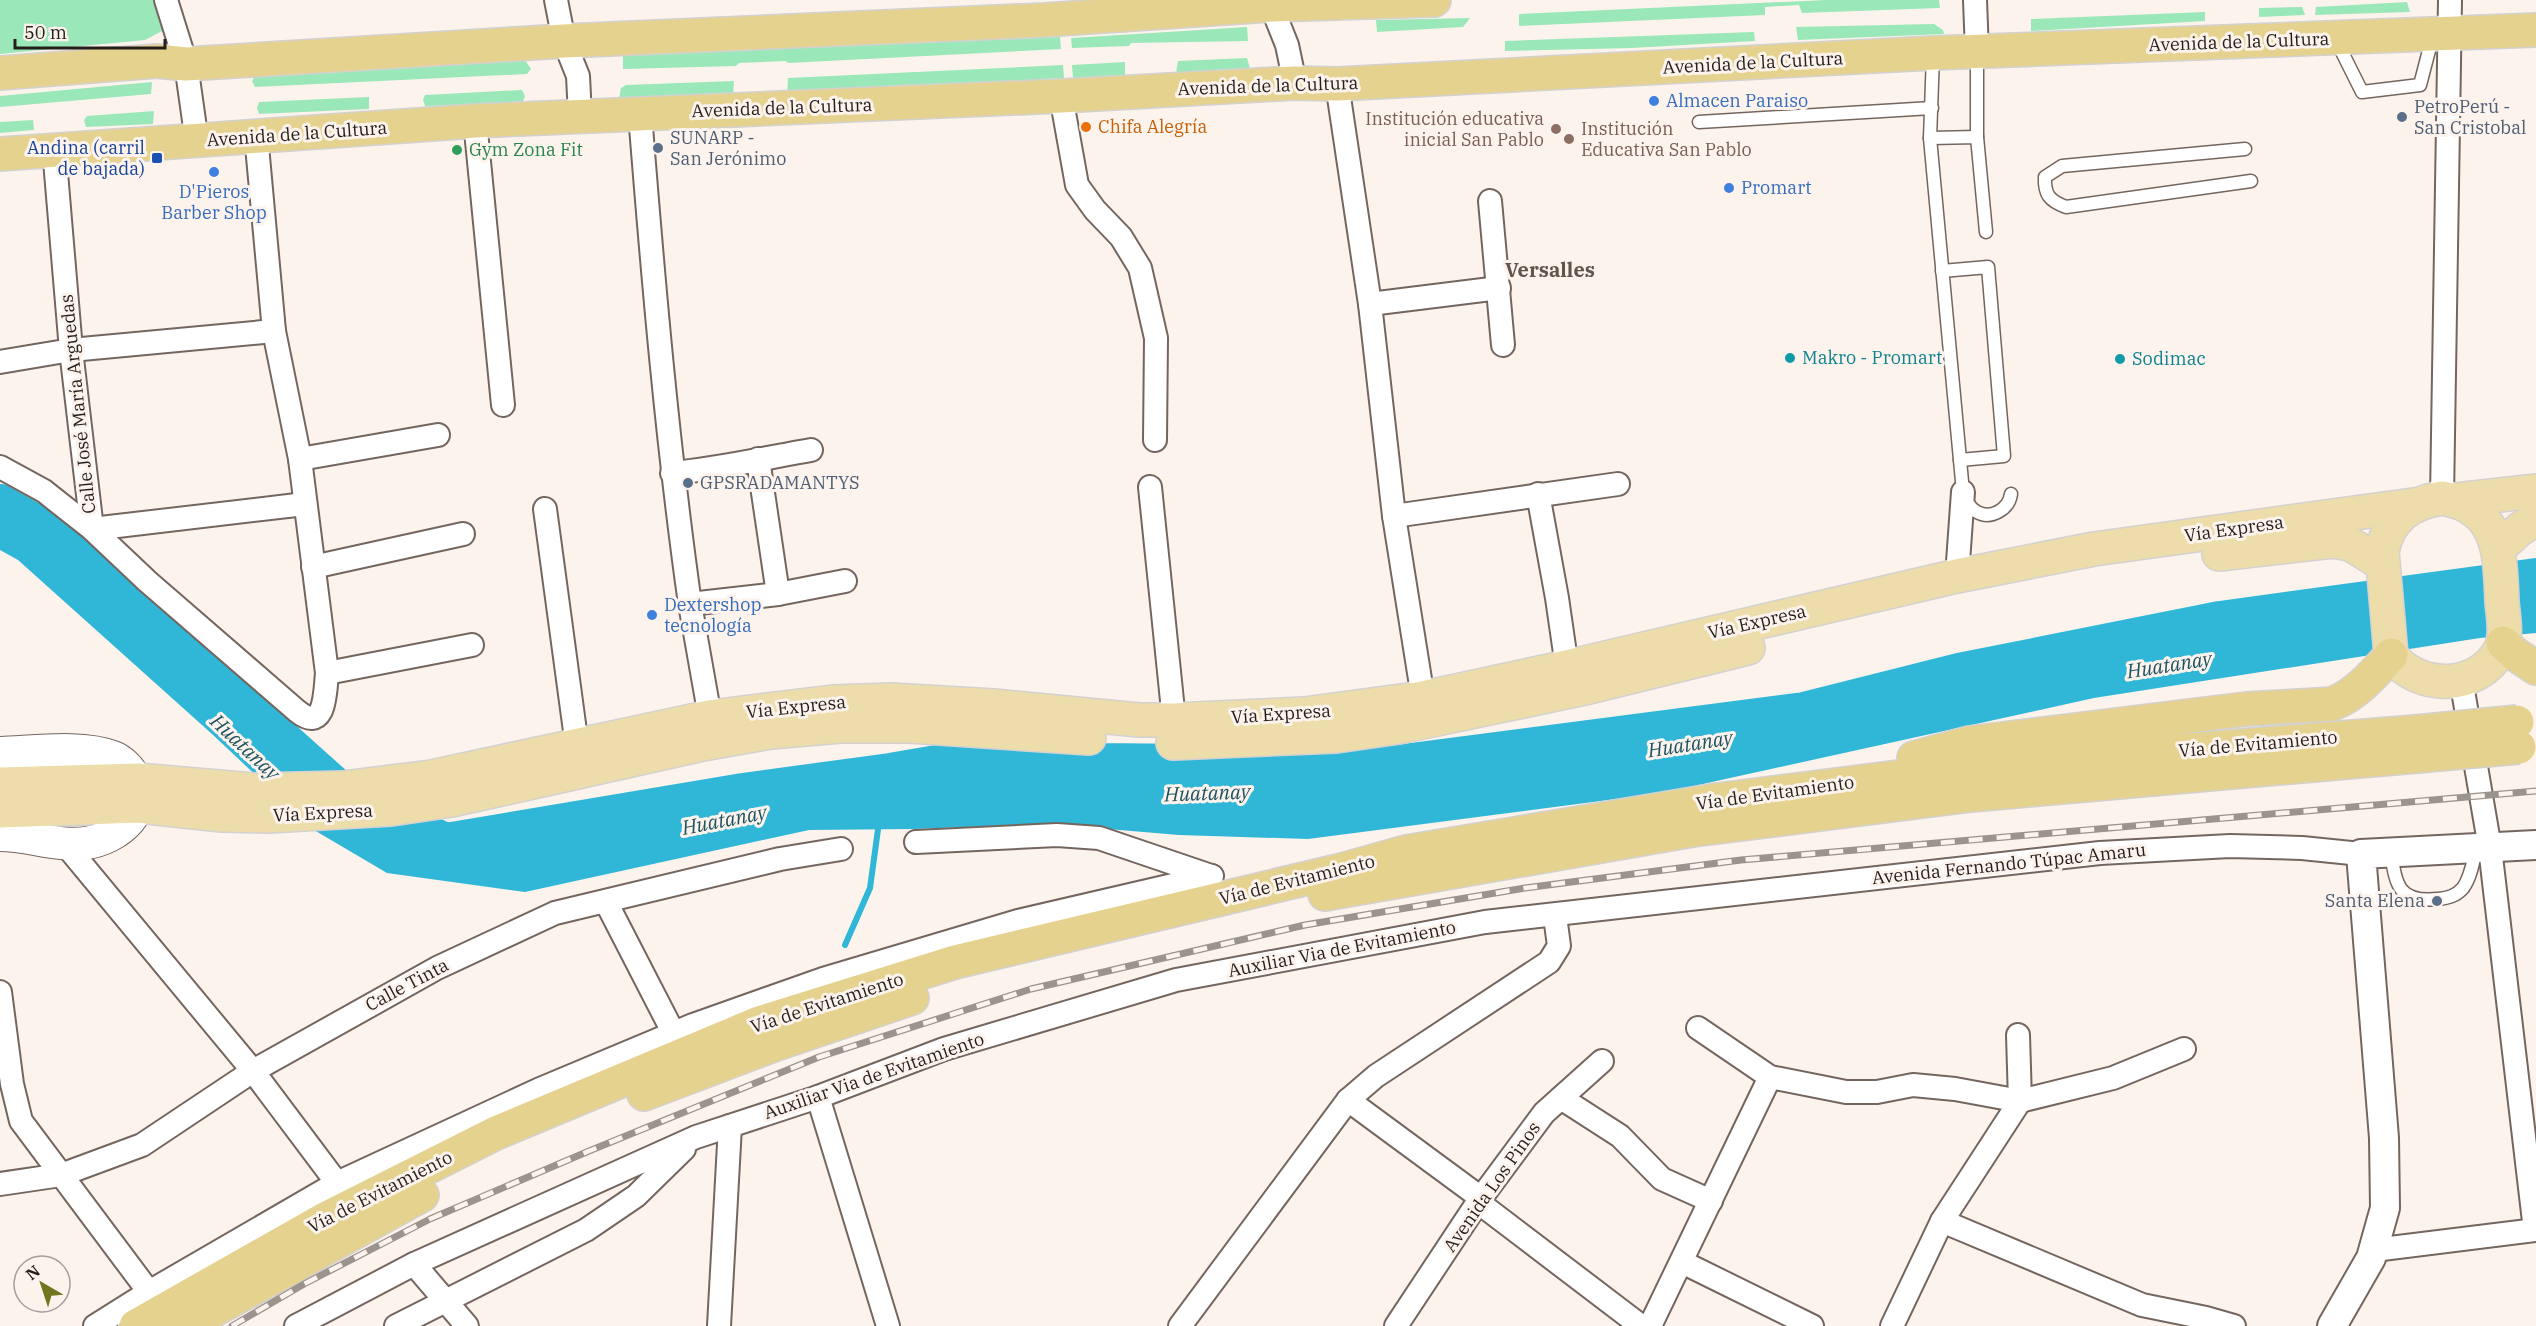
<svg xmlns="http://www.w3.org/2000/svg" width="2536" height="1326" viewBox="0 0 2536 1326" font-family="'IBM Plex Serif',serif">
	<style>
		.green { fill: #9ae7b9 }
		.water { fill: #30b7d8 }
		.lines { fill: none; stroke-linecap: round; stroke-linejoin: round }
		.stream { stroke: #30b7d8; stroke-width: 6 }
		.river { stroke: #30b7d8; stroke-width: 36 }
		.service-casing { stroke: #74665e; stroke-width: 15 }
		.minor-casing { stroke: #74665e; stroke-width: 26 }
		.tertiary-casing { stroke: #74665e; stroke-width: 32 }
		.secondary-casing { stroke: #74665e; stroke-width: 34 }
		.primary-casing { stroke: #d3d2d1; stroke-width: 36 }
		.trunk-casing { stroke: #d3d2d1; stroke-width: 36 }
		.service { stroke: #fff; stroke-width: 12 }
		.minor { stroke: #fff; stroke-width: 22 }
		.tertiary { stroke: #fff; stroke-width: 28 }
		.secondary { stroke: #fff; stroke-width: 32 }
		.primary { stroke: #ecddab; stroke-width: 33 }
		.trunk { stroke: #e6d28f; stroke-width: 33 }
		.rail-casing { stroke: #9b938e; stroke-width: 7 }
		.rail { stroke: #fdf3ed; stroke-width: 4.5; stroke-dasharray: 14; stroke-linecap: butt }
		.trunk-bridge-casing { stroke: #d3d2d1; stroke-width: 36; stroke-linecap: butt }
		.trunk-bridge { stroke: #e6d28f; stroke-width: 33 }
		.shop-dot { fill: #3f7fe0; stroke: #fdf3ed; stroke-width: 2 }
		.service-dot { fill: #5c6f8a; stroke: #fdf3ed; stroke-width: 2 }
		.food-dot { fill: #e8710a; stroke: #fdf3ed; stroke-width: 2 }
		.education-dot { fill: #8d6e63; stroke: #fdf3ed; stroke-width: 2 }
		.leisure-dot { fill: #2e9e5b; stroke: #fdf3ed; stroke-width: 2 }
		.transit-dot { fill: #1a4fb4; stroke: #fdf3ed; stroke-width: 2 }
		.culture-dot { fill: #0f9aa8; stroke: #fdf3ed; stroke-width: 2 }
		.labels { text-anchor: middle; stroke-width: 6; stroke-linejoin: round; paint-order: stroke }
		.street-label { font-size: 18px; fill: #241e1b; stroke: #fdf3ed }
		.shop-label { font-size: 18px; fill: #366cbe; stroke: #fdf3ed; text-anchor: start }
		.service-label { font-size: 18px; fill: #4e5e75; stroke: #fdf3ed; text-anchor: start }
		.education-label { font-size: 18px; fill: #785e54; stroke: #fdf3ed; text-anchor: end }
		.food-label { font-size: 18px; fill: #c56008; stroke: #fdf3ed; text-anchor: start }
		.transit-label { font-size: 18px; fill: #164399; stroke: #fdf3ed; text-anchor: end }
		.leisure-label { font-size: 18px; fill: #27864d; stroke: #fdf3ed; text-anchor: start }
		.culture-label { font-size: 18px; fill: #0d838f; stroke: #fdf3ed; text-anchor: start }
		.neighbourhood-label { font-size: 20px; font-weight: bold; fill: #61544b; stroke: #fdf3ed }
		.water-label { font-size: 20px; font-style: italic; fill: #1c515f; stroke: #fdf3ed }
	</style>
	<rect width="100%" height="100%" fill="#fdf3ed"/>
	<g class="green">
		<path d="M0 0H153L162 31 145 40 0 54Z"/>
		<path d="M1826 0H1939L1940 8 1802 13 1799 5 1765 7V15L1519 26V14Z"/>
		<path d="M2407 2 2410 12 2315 15 2316 7Z"/>
		<path d="M2302 7 2305 15 2259 17V8Z"/>
		<path d="M2205 12V21L2031 31V19Z"/>
		<path d="M1470 18 1463 27 1377 32 1376 20Z"/>
		<path d="M1934 24 1943 30 1944 34 1798 40 1796 27Z"/>
		<path d="M1247 27 1248 41 1131 43 1129 46 1072 48 1071 38Z"/>
		<path d="M1754 32 1755 41 1632 48 1505 51V41Z"/>
		<path d="M1060 37 1061 49 788 63 786 61 739 63 736 66 623 69V55Z"/>
		<path d="M1247 58 1250 69 1176 73 1178 61Z"/>
		<path d="M525 60 531 69 527 74 255 87 252 81 255 76Z"/>
		<path d="M1125 62V75L1073 78 1072 65Z"/>
		<path d="M1063 65 1064 78 787 94 788 78Z"/>
		<path d="M734 81 733 95 619 99 621 88 626 85Z"/>
		<path d="M152 82 151 94 0 107V96Z"/>
		<path d="M522 90 525 96 522 104 425 106 423 100 425 95Z"/>
		<path d="M369 97V109L259 114 257 108 259 102Z"/>
		<path d="M154 111 153 124 86 127 84 120 87 116Z"/>
		<path d="M33 120 34 130 0 133V122Z"/>
	</g>
	<path class="water" d="M0 502 52 531 350 798 446 841 743 791 890 771 983 755 1100 761 1388 764 1804 710 1959 671 2220 619 2536 576V633L2480 638 2094 698 1662 793 1308 839 1179 835 1048 824 914 829 809 830 525 892 387 873 314 830 212 734 18 560 0 550Z"/>
	<g class="lines">
		<path class="stream" d="M845 945 870 888 879 822"/>
		<path class="river" d="M0 502 52 531 350 798 446 841 743 791 890 771 983 755 1100 761 1388 764 1804 710 1959 671 2220 619 2536 576"/>
		<g class="service-casing">
			<g id="service">
				<path d="M2336 40 2362 92 2420 85 2433 35"/>
				<path d="M1933 55 1930 138 1963 492C1966 500 1969 508 1977 512 1991 520 2009 509 2011 494"/>
				<path d="M1699 122 1932 108"/>
				<path d="M1977 137V54"/>
				<path d="M1930 138 1977 137 1986 232"/>
				<path d="M2245 149 2062 166 2045 177C2044 195 2050 201 2066 207L2251 181"/>
				<path d="M1942 271 1988 267 2004 456 1960 460"/>
				<path d="M2391 853C2396 886 2399 903 2438 899 2448 898 2456 896 2463 888 2471 877 2473 862 2476 849"/>
			</g>
		</g>
		<g class="minor-casing">
			<g id="minor">
				<path d="M166 0 186 64 197 142"/>
				<path d="M556 0 564 41 578 76 580 116"/>
				<path d="M1269 0 1287 45 1295 83"/>
				<path d="M1975 0 1977 52"/>
				<path d="M1337 84 1370 304 1394 516 1423 698"/>
				<path d="M1061 96 1077 185 1095 210 1121 237 1140 268 1156 338 1155 440"/>
				<path d="M640 114C653 278 667 441 690 604L778 594 845 581"/>
				<path d="M475 121 503 405"/>
				<path d="M54 149 71 350 92 529 147 581 297 711C326 735 325 691 327 673L300 459 274 331 256 135"/>
				<path d="M1490 201 1503 345"/>
				<path d="M1370 304 1499 288"/>
				<path d="M0 362 71 350 274 331"/>
				<path d="M300 459 438 435"/>
				<path d="M758 459 778 594"/>
				<path d="M0 467 44 491 92 529 305 504"/>
				<path d="M672 473C719 469 764 458 811 450"/>
				<path d="M1150 487 1174 720"/>
				<path d="M1538 494 1557 598 1567 667"/>
				<path d="M2442 498 2450 0"/>
				<path d="M545 509 577 746"/>
				<path d="M1394 516 1618 484"/>
				<path d="M313 567 463 534"/>
				<path d="M1957 576 1963 492"/>
				<path d="M690 604 710 717"/>
				<path d="M327 673 472 645"/>
				<path d="M2461 679 2490 848 2535 1230"/>
				<path d="M916 842 1057 835 1099 838 1211 876"/>
				<path d="M64 843 253 1071 337 1183"/>
				<path d="M606 902 674 1034"/>
				<path d="M0 992 12 1084 21 1121 149 1292"/>
				<path d="M1698 1028 1770 1077 1846 1092H1877L1913 1085 1955 1089 2020 1101 2113 1078 2184 1049"/>
				<path d="M818 1097 888 1326"/>
				<path d="M1561 1098 1620 1136 1662 1179 1711 1201"/>
				<path d="M1348 1100 1481 1198"/>
				<path d="M0 1184 61 1175 142 1145 253 1071 437 968 555 913 780 859 841 849"/>
				<path d="M1478 1202 1641 1326"/>
				<path d="M1942 1221 2142 1305 2206 1318 2234 1326"/>
				<path d="M2374 1250 2536 1230"/>
				<path d="M1682 1262 1812 1326"/>
				<path d="M414 1264 467 1326"/>
				<path d="M95 1326 149 1292 337 1183 538 1090 693 1025 823 979 1018 921 1212 876"/>
				<path d="M296 1326 414 1264 696 1137 818 1097 944 1049 1176 980 1485 922 2100 853 2230 846 2302 848 2361 854"/>
				<path d="M396 1326 586 1230 636 1196 684 1149"/>
				<path d="M719 1326 730 1126"/>
				<path d="M1180 1326 1348 1100 1376 1076 1549 962 1559 946 1555 916"/>
				<path d="M1396 1326 1478 1202 1544 1113 1602 1061"/>
				<path d="M1650 1326 1770 1077"/>
				<path d="M1892 1326 1942 1221 2020 1101 2018 1035"/>
			</g>
		</g>
		<g class="tertiary-casing">
			<path id="tertiary" d="M2332 1326 2371 1258 2385 1208 2384 1138 2361 854 2536 845"/>
		</g>
		<g class="secondary-casing">
			<path id="secondary" d="M0 753C33 752 83 745 113 757 121 760 129 768 133 775 154 809 118 839 86 843 58 847 29 835 0 835"/>
		</g>
		<g class="primary-casing">
			<g id="primary">
				<path d="M2442 498C2500 508 2500 553 2502 601 2503 617 2508 636 2500 650 2478 691 2418 691 2391 655L2382 551C2389 518 2410 503 2442 498Z"/>
				<path d="M2456 500 2536 491"/>
				<path d="M2499 548 2520 529 2536 519"/>
				<path d="M2219 554 2333 541 2350 544 2381 563"/>
				<path d="M1173 743 1336 736 1399 727 1585 688 1748 648"/>
				<path d="M0 784 137 780 254 790 343 788 431 777 710 717 833 702 891 700 994 706 1139 720H1174L1304 714 1423 698 1567 667 1957 576 2094 549 2413 505"/>
				<path d="M0 811 138 806 222 815 269 816 391 809 452 800 703 744 771 732 841 726H909L1089 738"/>
			</g>
		</g>
		<g class="trunk-casing">
			<g id="trunk">
				<path d="M0 73 157 61 186 64 564 41 1044 20 1270 5 1434 0"/>
				<path d="M0 154 475 121 1061 96 1295 83 1337 84 1933 53 2536 30"/>
				<path d="M2503 643 2515 654 2536 668"/>
				<path d="M1914 758 1969 743 2246 709 2332 704C2356 695 2374 674 2391 655"/>
				<path d="M1325 894 1693 830 1971 795 2417 756"/>
				<path d="M644 1094 776 1044 912 998"/>
				<path d="M136 1326 323 1220 496 1133 759 1023 955 962 1342 870 1406 852 1717 800 1978 767 2415 732"/>
				<path d="M185 1326 422 1195"/>
			</g>
		</g>
		<use href="#service" class="service"/>
		<use href="#minor" class="minor"/>
		<use href="#tertiary" class="tertiary"/>
		<use href="#secondary" class="secondary"/>
		<use href="#primary" class="primary"/>
		<use href="#trunk" class="trunk"/>
		<g class="rail-casing">
			<path id="rail" d="M232 1326 304 1284 430 1219 589 1151 819 1057 1031 989 1305 925 1525 888 1741 860 2536 791"/>
		</g>
		<use href="#rail" class="rail"/>
		<g class="trunk-bridge-casing">
			<g id="trunk-bridge">
				<path d="M2415 732 2517 722"/>
				<path d="M2417 756 2519 747"/>
			</g>
		</g>
		<use href="#trunk-bridge" class="trunk-bridge"/>
	</g>
	<g class="shop-dot">
		<circle cx="1654" cy="101" r="6"/>
		<circle cx="214" cy="172" r="6"/>
		<circle cx="1729" cy="188" r="6"/>
		<circle cx="652" cy="615" r="6"/>
	</g>
	<g class="service-dot">
		<circle cx="2402" cy="117" r="6"/>
		<circle cx="658" cy="148" r="6"/>
		<circle cx="688" cy="483" r="6"/>
		<circle cx="2437" cy="901" r="6"/>
	</g>
	<circle class="food-dot" cx="1086" cy="127" r="6"/>
	<g class="education-dot">
		<circle cx="1556" cy="129" r="6"/>
		<circle cx="1569" cy="139" r="6"/>
	</g>
	<circle class="leisure-dot" cx="457" cy="150" r="6"/>
	<rect class="transit-dot" x="151" y="152" width="12" height="12" rx="3"/>
	<g class="culture-dot">
		<circle cx="1790" cy="358" r="6"/>
		<circle cx="2120" cy="359" r="6"/>
	</g>
	<g class="labels">
		<g class="street-label">
			<text transform="translate(2239 42) rotate(-2)" y="6">Avenida de la Cultura</text>
			<text transform="translate(1753 63) rotate(-3)" y="6">Avenida de la Cultura</text>
			<text transform="translate(1268 86) rotate(-2)" y="6">Avenida de la Cultura</text>
			<text transform="translate(782 108) rotate(-2)" y="6">Avenida de la Cultura</text>
			<text transform="translate(297 134) rotate(-4)" y="6">Avenida de la Cultura</text>
			<text transform="translate(78 404) rotate(-96)" y="6">Calle José María Arguedas</text>
			<text transform="translate(2234 529) rotate(-8)" y="6">Vía Expresa</text>
			<text transform="translate(1757 622) rotate(-13)" y="6">Vía Expresa</text>
			<text transform="translate(796 707) rotate(-6)" y="6">Vía Expresa</text>
			<text transform="translate(1281 714) rotate(-4)" y="6">Vía Expresa</text>
			<text transform="translate(2258 744) rotate(-5)" y="6">Vía de Evitamiento</text>
			<text transform="translate(1775 793) rotate(-8)" y="6">Vía de Evitamiento</text>
			<text transform="translate(323 813) rotate(-3)" y="6">Vía Expresa</text>
			<text transform="translate(2009 864) rotate(-6)" y="6">Avenida Fernando Túpac Amaru</text>
			<text transform="translate(1297 880) rotate(-14)" y="6">Vía de Evitamiento</text>
			<text transform="translate(1342 949) rotate(-11)" y="6">Auxiliar Via de Evitamiento</text>
			<text transform="translate(407 985) rotate(-28)" y="6">Calle Tinta</text>
			<text transform="translate(827 1003) rotate(-18)" y="6">Vía de Evitamiento</text>
			<text transform="translate(874 1076) rotate(-19)" y="6">Auxiliar Via de Evitamiento</text>
			<text transform="translate(1492 1187) rotate(-55)" y="6">Avenida Los Pinos</text>
			<text transform="translate(380 1192) rotate(-27)" y="6">Vía de Evitamiento</text>
		</g>
		<g class="shop-label">
			<text x="1666" y="107">Almacen Paraiso</text>
			<text x="1741" y="194">Promart</text>
			<text x="214" y="198" text-anchor="middle">D'Pieros<tspan x="214" dy="21">Barber Shop</tspan></text>
			<text x="664" y="611">Dextershop<tspan x="664" dy="21">tecnología</tspan></text>
		</g>
		<g class="service-label">
			<text x="2414" y="113">PetroPerú -<tspan x="2414" dy="21">San Cristobal</tspan></text>
			<text x="670" y="144">SUNARP -<tspan x="670" dy="21">San Jerónimo</tspan></text>
			<text x="700" y="489">GPSRADAMANTYS</text>
			<text x="2425" y="907" text-anchor="end">Santa Elena</text>
		</g>
		<g class="education-label">
			<text x="1544" y="125">Institución educativa<tspan x="1544" dy="21">inicial San Pablo</tspan></text>
			<text x="1581" y="135" text-anchor="start">Institución<tspan x="1581" dy="21">Educativa San Pablo</tspan></text>
		</g>
		<g class="food-label">
			<text x="1098" y="133">Chifa Alegría</text>
		</g>
		<g class="transit-label">
			<text x="145" y="154">Andina (carril<tspan x="145" dy="21">de bajada)</tspan></text>
		</g>
		<g class="leisure-label">
			<text x="469" y="156">Gym Zona Fit</text>
		</g>
		<g class="culture-label">
			<text x="1802" y="364">Makro - Promart</text>
			<text x="2132" y="365">Sodimac</text>
		</g>
		<g class="neighbourhood-label">
			<text x="1550" y="277">Versalles</text>
		</g>
		<g class="water-label">
			<text transform="translate(2169 665) rotate(-9)" y="7">Huatanay</text>
			<text transform="translate(1690 744) rotate(-9)" y="7">Huatanay</text>
			<text transform="translate(245 747) rotate(43)" y="7">Huatanay</text>
			<text transform="translate(1207 793) rotate(-2)" y="7">Huatanay</text>
			<text transform="translate(724 820) rotate(-11)" y="7">Huatanay</text>
		</g>
	</g>
	<g transform="translate(42 1284) rotate(321)"><circle r="28" fill="#fdf3ed" stroke="#a69e99" stroke-width="1.5"/>
	<path d="M0-4.5L10 22L0 15L-10 22Z" fill="#71771f"/>
	<text y="-9" font-size="16" font-weight="bold" text-anchor="middle" fill="#241e1b">N</text>
	</g>
	<path d="M15 39v9h150v-9" fill="none" stroke="#241e1b" stroke-width="3"/>
	<text x="24" y="39" font-size="18" fill="#241e1b" stroke="#fdf3ed" stroke-width="4.5" paint-order="stroke">50 m</text>
</svg>
